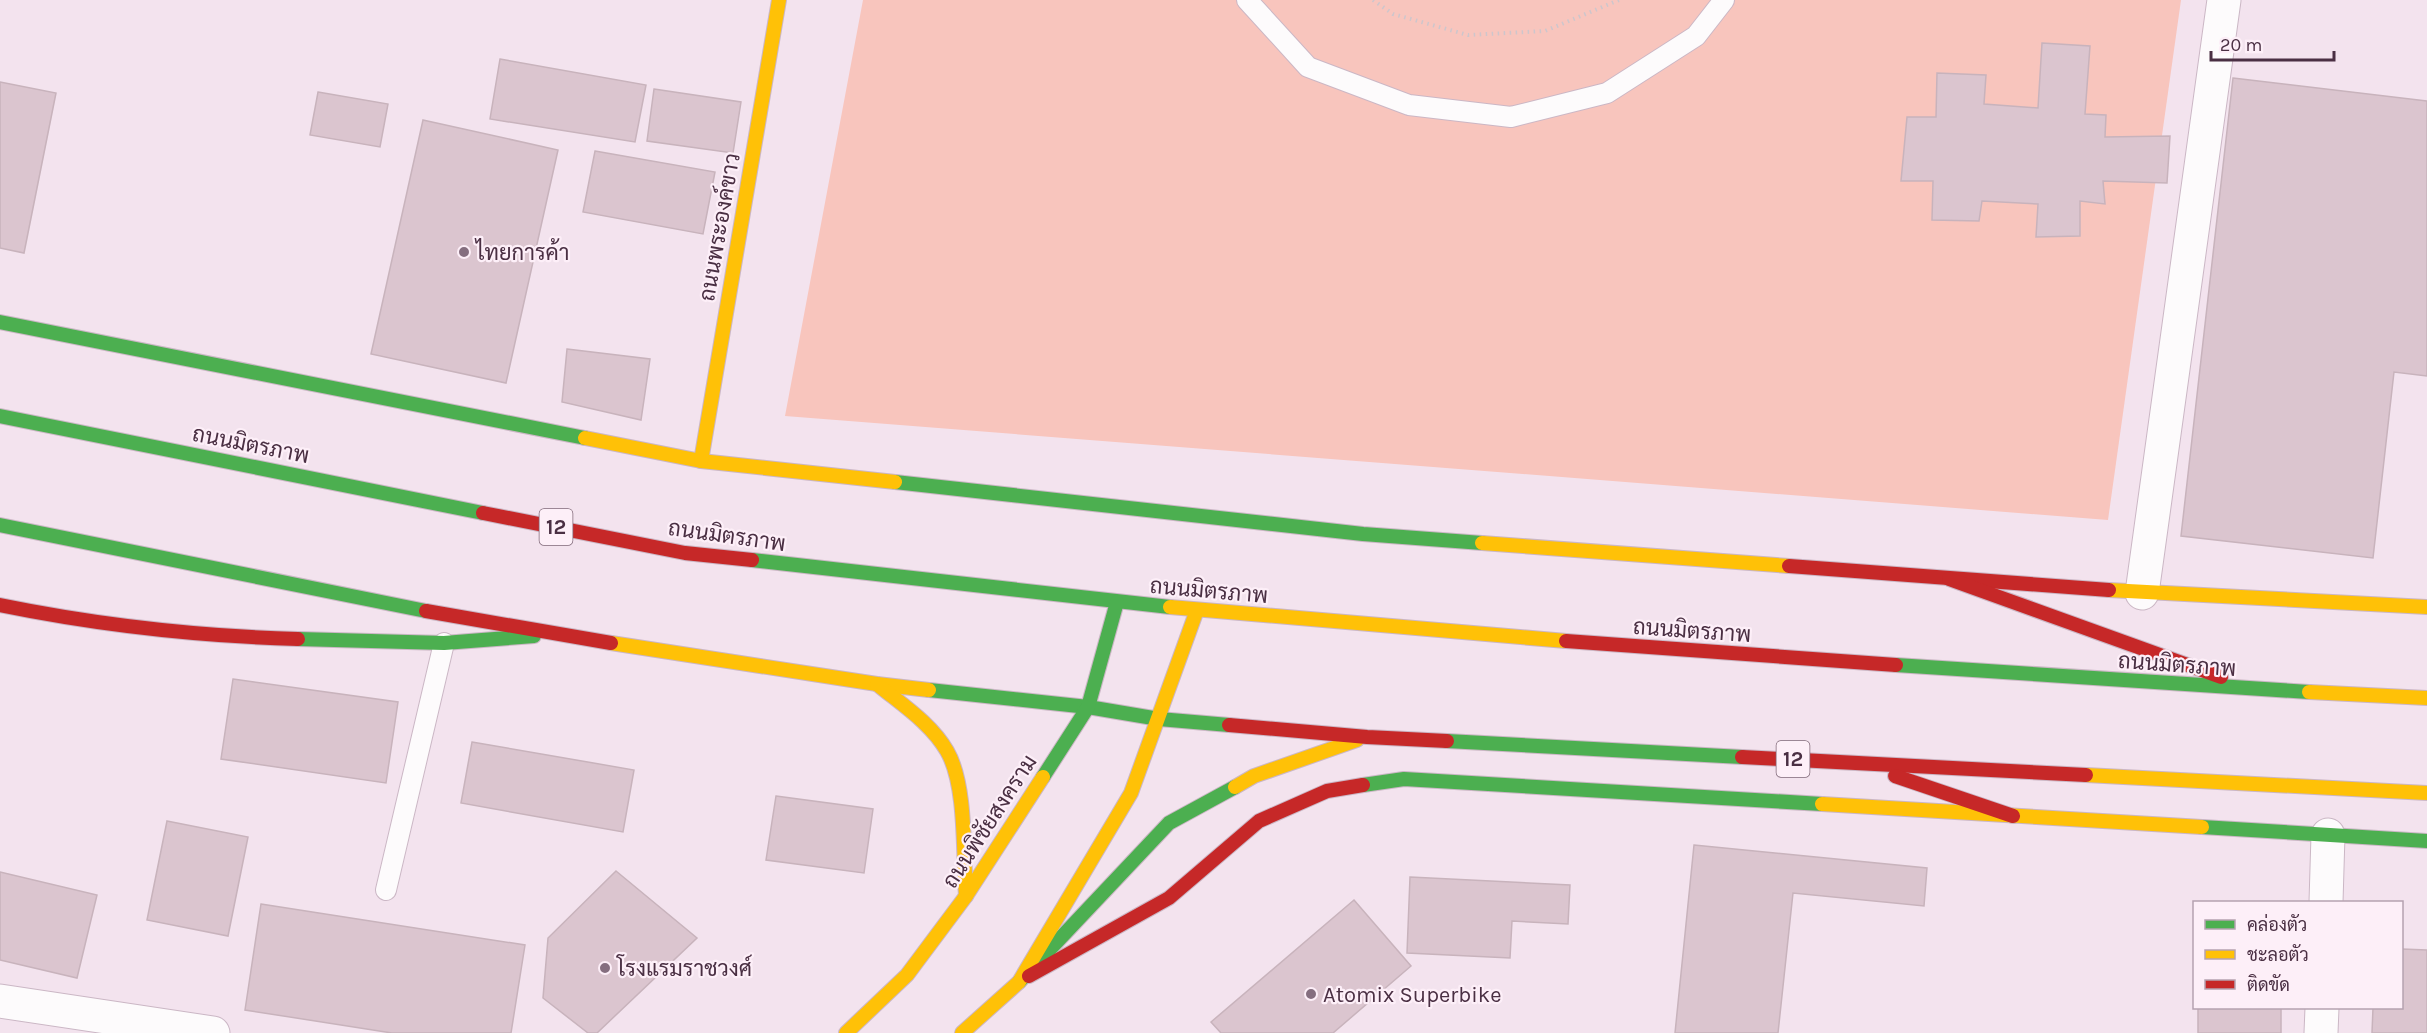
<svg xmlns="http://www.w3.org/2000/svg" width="2427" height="1033" viewBox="0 0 2427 1033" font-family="Karla,Sarabun,sans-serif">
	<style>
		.green { fill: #f8c5bd }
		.building { fill: #dbc5cf; stroke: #c8b3bc; stroke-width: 1.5 }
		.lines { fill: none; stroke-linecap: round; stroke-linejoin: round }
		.lane-casing { stroke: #cbb7c5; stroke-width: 22 }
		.street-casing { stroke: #cbb7c5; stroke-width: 35 }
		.fast-casing { stroke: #cbb7c5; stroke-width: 16 }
		.slow-casing { stroke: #cbb7c5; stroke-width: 16 }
		.jam-casing { stroke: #cbb7c5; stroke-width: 16 }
		.path { stroke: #cdc6cc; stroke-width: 4; stroke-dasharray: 1.5 4.5; stroke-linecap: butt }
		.lane { stroke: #fdfbfc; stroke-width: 20 }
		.street { stroke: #fdfbfc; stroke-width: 33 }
		.fast { stroke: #4caf50; stroke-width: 14 }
		.slow { stroke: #ffc107; stroke-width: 14 }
		.jam { stroke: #c62828; stroke-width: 14 }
		.poi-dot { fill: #856e7f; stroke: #fdeff8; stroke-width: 2 }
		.labels { text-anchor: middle; stroke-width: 4.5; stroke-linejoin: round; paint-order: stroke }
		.shield { fill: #fdeff8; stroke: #806979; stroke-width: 1.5 }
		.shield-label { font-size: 21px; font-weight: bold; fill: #4a2f43 }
		.street-label { font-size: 22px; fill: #4a2f43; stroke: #fdeff8 }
		.poi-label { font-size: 22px; fill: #4a2f43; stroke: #fdeff8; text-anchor: start }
	</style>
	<rect width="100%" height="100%" fill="#f3e3ee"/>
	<path class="green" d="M863 0H2181L2108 520 785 416Z"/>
	<g class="building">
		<path d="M2042 43 2090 46 2085 114 2106 115 2105 137 2170 136 2167 183 2103 181 2105 204 2080 201V236L2036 237 2038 204 1982 201 1979 221 1932 220 1933 181H1901L1907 117H1936L1937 73 1986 75 1984 104 2038 108Z"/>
		<path d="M500 59 646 85 635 142 490 119Z"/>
		<path d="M2233 78 2427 101V376L2394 372 2373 558 2181 536Z"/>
		<path d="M0 82 56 93 24 253 0 248Z"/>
		<path d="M654 89 741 102 733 153 647 141Z"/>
		<path d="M318 92 388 104 380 147 310 135Z"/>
		<path d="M423 120 558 150 506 383 371 354Z"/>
		<path d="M595 151 715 172 703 234 583 212Z"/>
		<path d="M567 349 650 359 641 420 562 402Z"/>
		<path d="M233 679 398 702 386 783 221 759Z"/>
		<path d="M472 742 634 770 623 832 461 803Z"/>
		<path d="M776 796 873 809 864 873 766 860Z"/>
		<path d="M167 821 248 837 228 936 147 920Z"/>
		<path d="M1694 845 1927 868 1924 906 1793 893 1778 1033H1675Z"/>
		<path d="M616 871 697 938 597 1033H588L543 998 548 938Z"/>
		<path d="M0 872 97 895 77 978 0 960Z"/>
		<path d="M1410 877 1570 885 1568 924 1512 921 1510 958 1407 953Z"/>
		<path d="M1354 900 1411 966 1333 1033H1221L1211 1022Z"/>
		<path d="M261 904 525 945 511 1033H392L245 1010Z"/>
		<path d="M2402 949 2427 950V1033H2372L2373 1008H2402Z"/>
		<rect x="2198" y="1008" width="83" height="25"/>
	</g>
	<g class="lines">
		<g class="lane-casing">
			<g id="lane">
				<path d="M1247 0 1308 67 1409 105 1511 117 1607 93 1696 36 1724 0"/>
				<path d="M386 890 444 643"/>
			</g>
		</g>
		<g class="street-casing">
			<g id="street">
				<path d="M2142 593 2224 0"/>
				<path d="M2326 902 2328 835"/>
				<path d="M0 1001 213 1033"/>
				<path d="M2321 1033 2322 1008"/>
			</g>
		</g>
		<g class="fast-casing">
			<g id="fast">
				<path d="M0 322 585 438"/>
				<path d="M0 416 483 513"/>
				<path d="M895 482 1363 534 1482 543"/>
				<path d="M0 525 426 611"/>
				<path d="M752 560 1170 607"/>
				<path d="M298 639 444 643 534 636"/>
				<path d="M1896 665 2309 692"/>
				<path d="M929 690 1088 707 1159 719 1229 725"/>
				<path d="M1447 741 1742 757"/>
				<path d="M1043 777 1088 707 1117 602"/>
				<path d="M1363 785 1404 779 1822 804"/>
				<path d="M2202 827 2427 841"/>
				<path d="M1019 982 1169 823 1235 787"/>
			</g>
		</g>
		<g class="slow-casing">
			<g id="slow">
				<path d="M585 438 701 461 895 482"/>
				<path d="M701 461 779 0"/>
				<path d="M1482 543 1789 566"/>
				<path d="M2109 590 2427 607"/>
				<path d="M1170 607 1566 641"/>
				<path d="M611 643 877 684 929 690"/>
				<path d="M877 684C901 704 931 723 947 751 967 785 963 856 966 896"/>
				<path d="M2309 692 2427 698"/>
				<path d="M2086 775 2427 793"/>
				<path d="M1235 787 1254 776 1357 740"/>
				<path d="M1822 804 2202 827"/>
				<path d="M846 1033 907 975 966 896 1043 777"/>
				<path d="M962 1033 1019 982 1131 793 1197 610"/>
			</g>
		</g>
		<g class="jam-casing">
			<g id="jam">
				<path d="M483 513 685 553 752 560"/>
				<path d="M1789 566 2109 590"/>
				<path d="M1949 579 2221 677"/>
				<path d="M0 605C98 625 199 636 298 639"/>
				<path d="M426 611 611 643"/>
				<path d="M1566 641 1896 665"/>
				<path d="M1229 725 1367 737 1447 741"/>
				<path d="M1742 757 2086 775"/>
				<path d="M1895 776 2013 816"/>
				<path d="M1029 976 1169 898 1259 821 1327 791 1363 785"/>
			</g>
		</g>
		<path class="path" d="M1373 0 1393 14 1468 35 1545 31 1619 0"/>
		<use href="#lane" class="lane"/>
		<use href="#street" class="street"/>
		<use href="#fast" class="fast"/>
		<use href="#slow" class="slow"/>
		<use href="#jam" class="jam"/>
	</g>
	<g class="poi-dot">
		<circle cx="464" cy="252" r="6"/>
		<circle cx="605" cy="968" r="6"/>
		<circle cx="1311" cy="994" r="6"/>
	</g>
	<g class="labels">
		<g class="shield">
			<rect x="539.5" y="509" width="33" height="36" rx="4.5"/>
			<rect x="1776.5" y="741" width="33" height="36" rx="4.5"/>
		</g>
		<g class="shield-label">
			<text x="556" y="534">12</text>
			<text x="1793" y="766">12</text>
		</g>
		<g class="street-label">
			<text transform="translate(719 227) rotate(-80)" y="8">ถนนพระองค์ขาว</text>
			<text transform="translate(251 444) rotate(11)" y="8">ถนนมิตรภาพ</text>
			<text transform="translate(727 535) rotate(8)" y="8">ถนนมิตรภาพ</text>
			<text transform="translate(1209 590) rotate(5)" y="8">ถนนมิตรภาพ</text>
			<text transform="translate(1692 630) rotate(4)" y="8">ถนนมิตรภาพ</text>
			<text transform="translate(2177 664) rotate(4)" y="8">ถนนมิตรภาพ</text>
			<text transform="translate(989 821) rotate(-57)" y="8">ถนนพิชัยสงคราม</text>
		</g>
		<g class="poi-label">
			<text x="476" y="260">ไทยการค้า</text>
			<text x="617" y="976">โรงแรมราชวงศ์</text>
			<text x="1323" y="1002">Atomix Superbike</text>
		</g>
	</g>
	<rect x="2193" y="901" width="210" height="108" fill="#fdeff8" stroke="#b5a2b0" stroke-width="1.5"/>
	<rect x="2205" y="920" width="30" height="9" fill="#4caf50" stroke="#b5a2b0" stroke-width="1.5"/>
	<text x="2247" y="931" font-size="18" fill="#4a2f43">คล่องตัว</text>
	<rect x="2205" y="950" width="30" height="9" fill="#ffc107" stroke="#b5a2b0" stroke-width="1.5"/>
	<text x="2247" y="961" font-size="18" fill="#4a2f43">ชะลอตัว</text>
	<rect x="2205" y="980" width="30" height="9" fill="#c62828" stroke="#b5a2b0" stroke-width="1.5"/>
	<text x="2247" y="991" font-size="18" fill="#4a2f43">ติดขัด</text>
	<path d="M2211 51v9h123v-9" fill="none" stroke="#4a2f43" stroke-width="3"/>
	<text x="2220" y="51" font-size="18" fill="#4a2f43" stroke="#fdeff8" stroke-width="4.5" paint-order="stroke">20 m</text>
</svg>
